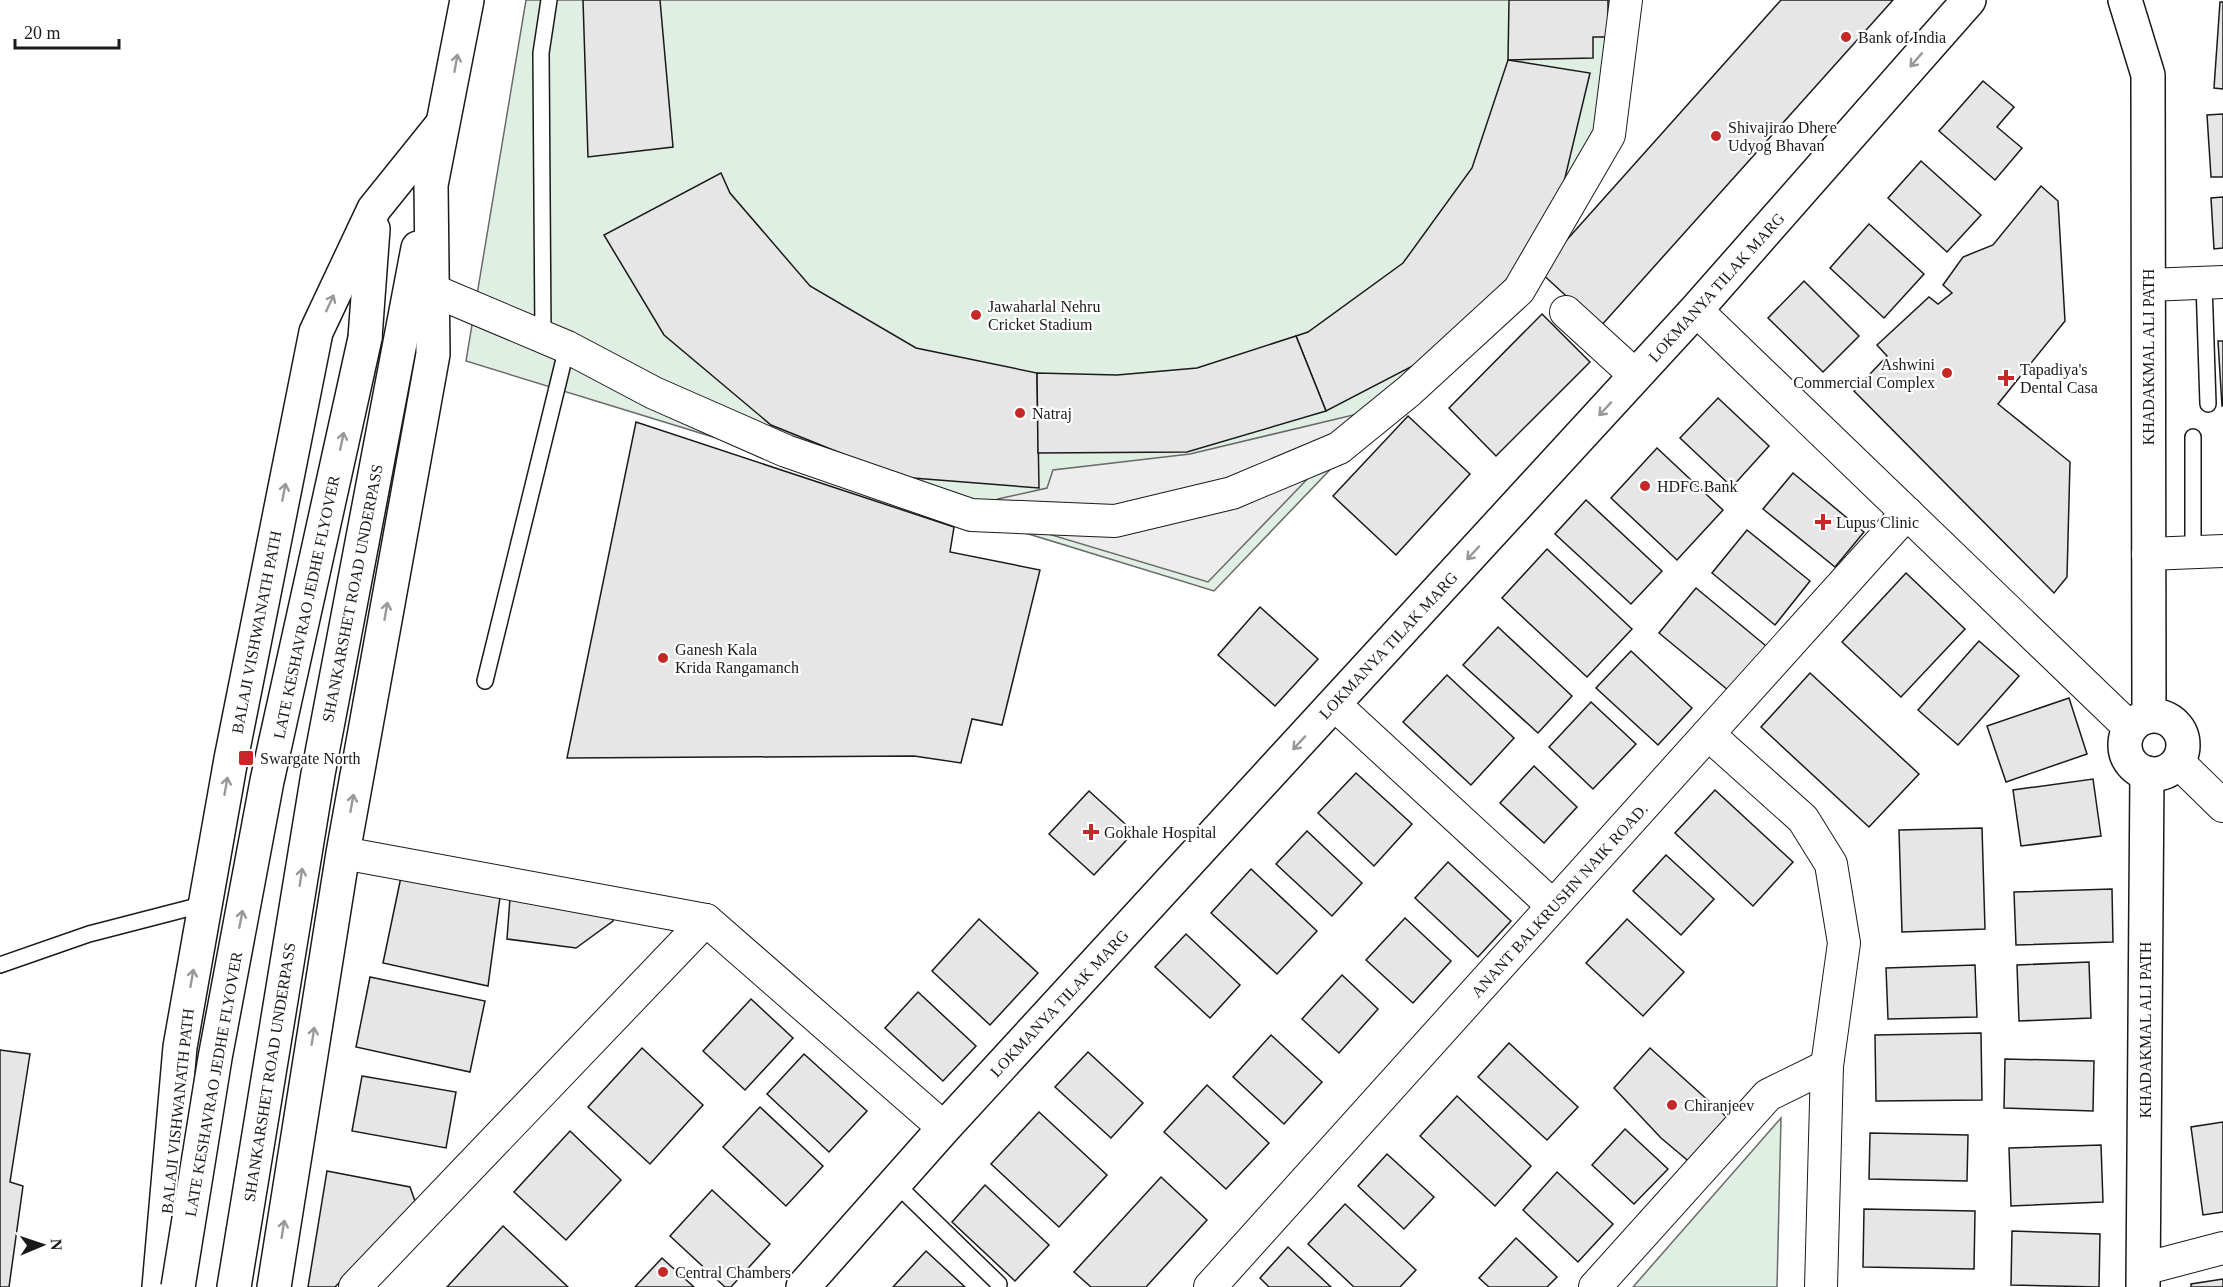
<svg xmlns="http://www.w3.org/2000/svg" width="2223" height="1287" viewBox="0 0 2223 1287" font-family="'Times New Roman',serif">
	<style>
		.green { fill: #e0efe3; stroke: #6a6a6a; stroke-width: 1.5 }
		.parking { fill: #ededed; stroke: #6a6a6a; stroke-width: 1.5 }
		.building { fill: #e6e6e6; stroke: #1a1a1a; stroke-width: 1.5 }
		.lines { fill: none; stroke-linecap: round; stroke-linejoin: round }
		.lane-casing { stroke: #1a1a1a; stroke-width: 18 }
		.street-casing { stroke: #1a1a1a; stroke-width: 34 }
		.secondary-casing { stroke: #1a1a1a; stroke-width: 36 }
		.highway-casing { stroke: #1a1a1a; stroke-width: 36 }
		.lane { stroke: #fff; stroke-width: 15 }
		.street { stroke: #fff; stroke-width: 32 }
		.secondary { stroke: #fff; stroke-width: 33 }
		.highway { stroke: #fff; stroke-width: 33 }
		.highway-bridge-casing { stroke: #1a1a1a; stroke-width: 36; stroke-linecap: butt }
		.highway-bridge { stroke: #fff; stroke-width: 33 }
		.oneway { stroke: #989898 }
		.poi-dot { fill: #c62828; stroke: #fff; stroke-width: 2 }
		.labels { text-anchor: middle; stroke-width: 4.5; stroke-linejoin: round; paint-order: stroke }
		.poi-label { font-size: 16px; fill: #1a1a1a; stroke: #fff; text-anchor: start }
		.street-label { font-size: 16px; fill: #1a1a1a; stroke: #fff }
	</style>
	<rect width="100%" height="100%" fill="#fff"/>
	<g class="green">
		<path d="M526 0H1633L1597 175 1522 269 1214 591 466 361Z"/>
		<path d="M1781 1118 1777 1287H1633Z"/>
	</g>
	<path class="parking" d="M1374 410 1208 582 992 517 998 499 1047 488 1053 470 1190 454Z"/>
	<g class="building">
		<path d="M583 0H660L673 147 588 157Z"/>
		<path d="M1509 0H1608V37H1593V58L1508 60Z"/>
		<path d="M1781 0H1893L1600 327 1539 271Z"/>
		<path d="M2220 2H2223V89L2214 88Z"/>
		<path d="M1508 60 1590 73 1564 182 1508 278 1430 357 1326 411 1296 336 1308 332 1403 263 1472 168Z"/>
		<path d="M1983 81 2014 107 1997 127 2022 148 1995 180 1939 131Z"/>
		<path d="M2223 114V177H2211L2207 115Z"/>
		<path d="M1921 161 1981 215 1947 252 1888 198Z"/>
		<path d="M721 173 730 193 810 286 916 348 1037 373 1039 488 900 477 771 425 664 335 604 235Z"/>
		<path d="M2041 186 2058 201 2065 321 1998 404 2070 462 2067 577 2054 593 1854 391 1887 356 1877 345 1929 297 1938 304 1952 293 1943 285 1963 257 1993 245Z"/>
		<path d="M2223 197V248L2214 249 2211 198Z"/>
		<path d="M1869 224 1924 274 1884 318 1830 268Z"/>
		<path d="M1804 281 1859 336 1823 372 1768 318Z"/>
		<path d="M1542 314 1590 362 1496 456 1449 408Z"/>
		<path d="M1296 336 1326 411 1187 452 1038 453 1037 373 1117 375 1197 368Z"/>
		<path d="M2218 341H2223V406H2222Z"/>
		<path d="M1718 398 1769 446 1732 487 1680 438Z"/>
		<path d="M1408 416 1470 474 1396 555 1333 496Z"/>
		<path d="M636 422 954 527 950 552 1040 570 1002 725 972 719 961 763 914 756 567 758Z"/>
		<path d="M1657 448 1723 510 1677 560 1611 498Z"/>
		<path d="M1793 473 1864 532 1835 567 1763 509Z"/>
		<path d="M1586 500 1662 571 1631 604 1555 534Z"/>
		<path d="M1747 530 1810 581 1775 625 1712 573Z"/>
		<path d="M1547 549 1632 629 1587 677 1502 598Z"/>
		<path d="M1906 573 1965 629 1901 697 1842 642Z"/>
		<path d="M1696 588 1771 650 1734 695 1659 633Z"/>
		<path d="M1260 607 1318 659 1275 706 1218 655Z"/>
		<path d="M1498 627 1572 696 1538 733 1463 665Z"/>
		<path d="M1979 641 2019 676 1958 745 1918 710Z"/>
		<path d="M1631 651 1692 708 1658 745 1596 688Z"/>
		<path d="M1810 673 1919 774 1869 827 1761 727Z"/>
		<path d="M1447 675 1514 738 1471 785 1403 722Z"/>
		<path d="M2069 698 2087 754 2006 782 1987 726Z"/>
		<path d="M1591 702 1636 744 1593 789 1549 747Z"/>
		<path d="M1534 766 1577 807 1544 843 1500 803Z"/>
		<path d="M1356 773 1412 824 1374 866 1318 813Z"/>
		<path d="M2093 779 2101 836 2021 846 2013 790Z"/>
		<path d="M1715 790 1793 862 1753 906 1675 833Z"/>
		<path d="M1089 791 1134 832 1094 875 1049 834Z"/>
		<path d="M1982 828 1985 929 1902 932 1899 830Z"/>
		<path d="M1307 831 1362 883 1332 916 1276 864Z"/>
		<path d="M1666 855 1714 899 1681 935 1633 891Z"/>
		<path d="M1448 862 1511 921 1478 957 1415 898Z"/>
		<path d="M1251 869 1317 931 1277 974 1211 913Z"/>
		<path d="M401 877 500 897 488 986 383 963Z"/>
		<path d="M2112 889 2113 942 2016 945 2014 892Z"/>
		<path d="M510 898 615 910 613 921 576 948 507 939Z"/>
		<path d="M1405 918 1451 961 1413 1003 1366 960Z"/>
		<path d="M979 919 1038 973 990 1025 932 971Z"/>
		<path d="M1627 919 1684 972 1643 1016 1586 963Z"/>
		<path d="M1186 934 1240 985 1210 1018 1155 967Z"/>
		<path d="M2089 962 2091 1018 2019 1021 2017 965Z"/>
		<path d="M1975 965 1977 1017 1888 1019 1886 968Z"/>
		<path d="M1342 975 1378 1009 1339 1053 1302 1019Z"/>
		<path d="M370 977 485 1001 470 1072 356 1047Z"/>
		<path d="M918 992 976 1046 943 1081 885 1028Z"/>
		<path d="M751 999 793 1038 745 1090 703 1051Z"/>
		<path d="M1981 1033 1982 1100 1876 1101 1875 1035Z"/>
		<path d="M1271 1035 1322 1082 1284 1124 1233 1077Z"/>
		<path d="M1509 1043 1578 1107 1547 1140 1478 1077Z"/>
		<path d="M642 1048 703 1105 650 1164 588 1107Z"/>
		<path d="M1650 1048 1732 1122 1692 1164 1661 1138 1614 1088Z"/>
		<path d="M0 1050 30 1054 10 1182 23 1186 9 1287H0Z"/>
		<path d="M1088 1052 1143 1103 1111 1138 1055 1087Z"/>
		<path d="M804 1054 867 1111 829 1152 767 1094Z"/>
		<path d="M2005 1059 2094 1061 2093 1111 2004 1108Z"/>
		<path d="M362 1076 456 1092 446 1148 352 1131Z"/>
		<path d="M1207 1085 1269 1143 1226 1189 1164 1132Z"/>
		<path d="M1457 1096 1531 1166 1495 1206 1420 1136Z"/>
		<path d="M760 1107 823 1166 786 1206 723 1147Z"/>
		<path d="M1039 1112 1107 1175 1059 1227 991 1164Z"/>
		<path d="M2223 1122V1212L2203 1215 2191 1127Z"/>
		<path d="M1625 1129 1668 1169 1634 1204 1592 1165Z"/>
		<path d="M570 1131 621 1180 566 1240 514 1192Z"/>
		<path d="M1870 1133 1968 1135 1967 1181 1869 1179Z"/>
		<path d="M2101 1145 2103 1202 2011 1206 2009 1148Z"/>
		<path d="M1387 1154 1434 1197 1404 1229 1358 1186Z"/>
		<path d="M327 1171 410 1187 416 1204 335 1287H308Z"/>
		<path d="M1557 1172 1613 1224 1578 1262 1523 1210Z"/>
		<path d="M1161 1177 1207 1220 1146 1287H1091L1074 1272Z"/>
		<path d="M985 1185 1049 1245 1015 1281 952 1222Z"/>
		<path d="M712 1190 770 1244 731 1287H725L670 1236Z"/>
		<path d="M1345 1204 1416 1270 1400 1287H1354L1308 1244Z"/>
		<path d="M1864 1209 1975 1211 1974 1269 1863 1267Z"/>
		<path d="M503 1226 568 1287H447Z"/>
		<path d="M2012 1231 2100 1234 2099 1287 2011 1285Z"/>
		<path d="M1516 1238 1557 1277 1547 1287H1489L1479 1278Z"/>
		<path d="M1288 1247 1331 1287H1269L1260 1278Z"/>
		<path d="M926 1251 965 1287H893Z"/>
		<path d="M662 1258 694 1287H635Z"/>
		<path d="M2223 1279V1287H2191V1284Z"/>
	</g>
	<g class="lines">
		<g class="lane-casing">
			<g id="lane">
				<path d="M2204 283 2208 404"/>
				<path d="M543 337 541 53 549 0"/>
				<path d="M2193 552V437"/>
				<path d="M485 681 567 347"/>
				<path d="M0 965 89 934 205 904"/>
				<path d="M895 1183 999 1284"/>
			</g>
		</g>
		<g class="street-casing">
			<g id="street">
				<path d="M2148 285 2223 282"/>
				<path d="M432 290 567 347 654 393 786 451 971 515 1115 521 1232 493 1339 448 1409 391 1519 290 1609 135 1626 0"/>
				<path d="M1696 310 2130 728"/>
				<path d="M1566 312 1636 376"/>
				<path d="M2148 554 2223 551"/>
				<path d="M1334 704 1553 906"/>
				<path d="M1708 734 1803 819 1831 864 1844 943 1827 1066 1821 1287"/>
				<path d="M2178 762 2223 806"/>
				<path d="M343 853 706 920 944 1128"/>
				<path d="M2143 1269 2223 1248"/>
				<path d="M355 1287 706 920"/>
				<path d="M1210 1287 1907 513"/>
				<path d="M1595 1287 1768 1095 1827 1066"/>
			</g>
		</g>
		<g class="secondary-casing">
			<g id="secondary">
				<path d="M2125 0 2148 75 2149 716"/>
				<circle cx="2154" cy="745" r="29"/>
				<path d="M803 1287 944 1128 1696 310 1969 0"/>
				<path d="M2143 1287 2147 773"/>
			</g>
		</g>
		<g class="highway-casing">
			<g id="highway">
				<path d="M365 338 373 229"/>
				<path d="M159 1287 180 1047 231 759 316 332 374 209 440 127"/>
				<path d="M234 1287 318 774 418 248"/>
				<path d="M274 1287 343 853 433 354 431 185 467 0"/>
			</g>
		</g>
		<use href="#lane" class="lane"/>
		<use href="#street" class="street"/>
		<use href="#secondary" class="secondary"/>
		<use href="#highway" class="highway"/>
		<g class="highway-bridge-casing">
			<path id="highway-bridge" d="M178 1287 215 1058 267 781 365 338"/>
		</g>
		<use href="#highway-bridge" class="highway-bridge"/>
	</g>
	<defs><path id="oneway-shaft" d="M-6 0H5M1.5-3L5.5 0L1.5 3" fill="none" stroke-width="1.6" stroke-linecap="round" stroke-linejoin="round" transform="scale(1.5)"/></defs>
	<g class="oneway">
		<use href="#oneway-shaft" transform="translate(1916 60) rotate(131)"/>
		<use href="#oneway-shaft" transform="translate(456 63) rotate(-80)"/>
		<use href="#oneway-shaft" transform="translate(330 303) rotate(-65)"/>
		<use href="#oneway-shaft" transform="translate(1605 409) rotate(133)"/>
		<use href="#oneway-shaft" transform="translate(342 441) rotate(-78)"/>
		<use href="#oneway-shaft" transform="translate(284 492) rotate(-79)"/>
		<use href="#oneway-shaft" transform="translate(1473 553) rotate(133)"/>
		<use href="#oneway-shaft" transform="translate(386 611) rotate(-80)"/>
		<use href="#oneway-shaft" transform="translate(1299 743) rotate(133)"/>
		<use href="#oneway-shaft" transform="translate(226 786) rotate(-80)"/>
		<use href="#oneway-shaft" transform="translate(352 803) rotate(-80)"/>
		<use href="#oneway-shaft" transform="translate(301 877) rotate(-81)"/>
		<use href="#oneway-shaft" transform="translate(241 919) rotate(-79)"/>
		<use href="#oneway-shaft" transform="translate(192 978) rotate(-80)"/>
		<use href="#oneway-shaft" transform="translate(313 1036) rotate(-81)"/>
		<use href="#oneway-shaft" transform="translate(283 1229) rotate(-81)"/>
	</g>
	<g class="poi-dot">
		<circle cx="1846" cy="37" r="6"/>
		<circle cx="1716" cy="136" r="6"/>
		<circle cx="976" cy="315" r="6"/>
		<circle cx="1947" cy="373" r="6"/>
		<path d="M2003 369h6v6h6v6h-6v6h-6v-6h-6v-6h6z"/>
		<circle cx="1020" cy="413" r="6"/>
		<circle cx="1645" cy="486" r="6"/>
		<path d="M1820 513h6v6h6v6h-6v6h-6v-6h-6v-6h6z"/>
		<circle cx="663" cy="658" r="6"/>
		<rect x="238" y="750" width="16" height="16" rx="3"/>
		<path d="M1088 823h6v6h6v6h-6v6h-6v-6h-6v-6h6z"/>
		<circle cx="1672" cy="1105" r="6"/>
		<circle cx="663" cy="1272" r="6"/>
	</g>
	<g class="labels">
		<g class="poi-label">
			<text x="1858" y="43">Bank of India</text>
			<text x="1728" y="133">Shivajirao Dhere<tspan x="1728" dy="18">Udyog Bhavan</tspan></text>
			<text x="988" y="312">Jawaharlal Nehru<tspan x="988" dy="18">Cricket Stadium</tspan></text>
			<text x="1935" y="370" text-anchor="end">Ashwini<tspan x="1935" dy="18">Commercial Complex</tspan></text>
			<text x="2020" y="375">Tapadiya's<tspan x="2020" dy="18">Dental Casa</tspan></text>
			<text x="1032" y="419">Natraj</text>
			<text x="1657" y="492">HDFC Bank</text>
			<text x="1836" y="528">Lupus Clinic</text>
			<text x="675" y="655">Ganesh Kala<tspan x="675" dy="18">Krida Rangamanch</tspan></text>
			<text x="260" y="764">Swargate North</text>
			<text x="1104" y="838">Gokhale Hospital</text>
			<text x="1684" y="1111">Chiranjeev</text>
			<text x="675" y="1278">Central Chambers</text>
		</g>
		<g class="street-label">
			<text transform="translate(1716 287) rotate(-48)" y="6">LOKMANYA TILAK MARG</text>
			<text transform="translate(2148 357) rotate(-90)" y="6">KHADAKMAL ALI PATH</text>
			<text transform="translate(352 593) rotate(-79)" y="6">SHANKARSHET ROAD UNDERPASS</text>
			<text transform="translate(306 607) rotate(-78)" y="6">LATE KESHAVRAO JEDHE FLYOVER</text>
			<text transform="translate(256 632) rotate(-79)" y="6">BALAJI VISHWANATH PATH</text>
			<text transform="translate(1388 645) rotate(-47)" y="6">LOKMANYA TILAK MARG</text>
			<text transform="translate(1559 900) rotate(-48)" y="6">ANANT BALKRUSHN NAIK ROAD.</text>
			<text transform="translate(1059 1003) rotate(-47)" y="6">LOKMANYA TILAK MARG</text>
			<text transform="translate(2145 1030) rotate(-90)" y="6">KHADAKMAL ALI PATH</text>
			<text transform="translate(269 1072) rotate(-81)" y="6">SHANKARSHET ROAD UNDERPASS</text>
			<text transform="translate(213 1084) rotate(-80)" y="6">LATE KESHAVRAO JEDHE FLYOVER</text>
			<text transform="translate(177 1111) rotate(-84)" y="6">BALAJI VISHWANATH PATH</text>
		</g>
	</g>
	<g transform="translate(42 1245) rotate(88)" stroke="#ffffff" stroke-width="4.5" paint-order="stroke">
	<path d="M0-4.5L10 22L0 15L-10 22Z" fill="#1a1a1a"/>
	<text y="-9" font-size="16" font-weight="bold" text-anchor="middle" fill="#1a1a1a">N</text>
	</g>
	<path d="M15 39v9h104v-9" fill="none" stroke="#1a1a1a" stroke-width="3"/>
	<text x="24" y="39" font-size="18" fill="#1a1a1a" stroke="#ffffff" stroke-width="4.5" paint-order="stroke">20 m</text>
</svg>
